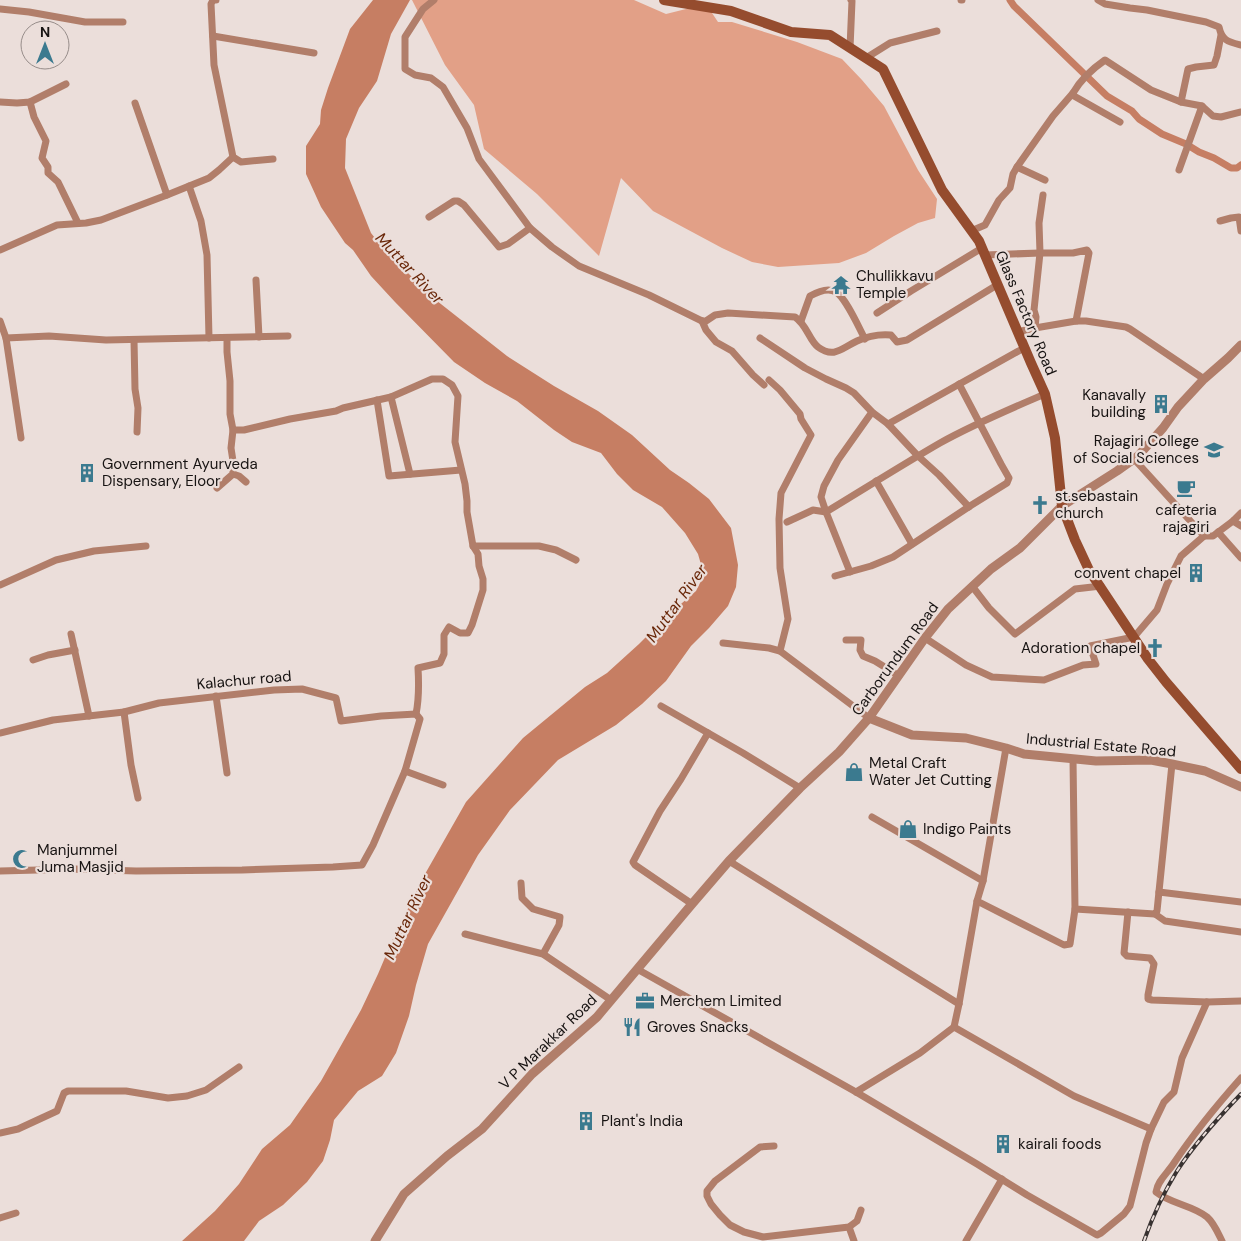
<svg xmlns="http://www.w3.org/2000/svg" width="1241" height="1241" viewBox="0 0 1241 1241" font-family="'DM Sans',sans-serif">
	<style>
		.green { fill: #e2a087 }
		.water { fill: #c67e63 }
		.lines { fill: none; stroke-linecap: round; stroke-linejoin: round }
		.canal { stroke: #c67e63; stroke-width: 7 }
		.minor { stroke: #b17e6a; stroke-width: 7 }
		.tertiary { stroke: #b17e6a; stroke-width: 9 }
		.secondary { stroke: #954c2e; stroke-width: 10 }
		.rail-casing { stroke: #383231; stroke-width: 4 }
		.rail { stroke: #ebdeda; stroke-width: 2; stroke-dasharray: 5.5; stroke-linecap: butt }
		.labels { text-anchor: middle; stroke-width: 4.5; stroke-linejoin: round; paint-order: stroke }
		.poi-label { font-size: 15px; fill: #181413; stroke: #ebdeda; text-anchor: start }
		.street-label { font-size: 15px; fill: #181413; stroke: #ebdeda }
		.water-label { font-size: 16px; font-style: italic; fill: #692709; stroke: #ebdeda }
	</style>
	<rect width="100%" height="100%" fill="#ebdeda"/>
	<path class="green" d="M412 0H634L666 14 686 9 708 7 718 22H732L797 42 842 59 862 80 884 106 918 170 937 199 935 218 918 223 894 236 866 253 839 263 778 267 752 262 722 248 653 211 621 178 599 256 537 194 484 149 474 105 445 65Z"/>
	<path class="water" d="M373 0H410L391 34 377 81 359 108 346 139 345 168 371 233 382 247 432 297 507 356 554 386 598 411 632 435 670 470 689 483 709 499 731 528 738 565 736 587 728 606 709 628 691 646 666 681 642 704 616 725 558 760 510 810 478 855 428 944 416 985 409 1016 396 1053 382 1076 358 1091 334 1120 330 1140 323 1161 307 1182 283 1205 259 1221 244 1241H182L215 1211 239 1184 262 1149 290 1125 321 1081 361 1010 378 974 392 941 425 874 466 802 523 738 585 687 607 673 639 644 667 616 696 591 704 575 698 554 685 533 662 507 633 490 617 474 601 453 572 442 554 430 517 401 485 383 454 362 395 302 371 276 353 250 345 243 321 207 306 174V146L320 124 321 110 328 88 350 29Z"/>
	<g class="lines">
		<path class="canal" d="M1010 0 1014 6 1107 96 1132 111 1139 119 1162 134 1186 144 1199 152 1214 158 1231 168H1237L1241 165"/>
		<g class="minor">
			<path d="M216 0H213L211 4 214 65 233 157 241 162 273 159"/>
			<path d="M434 0 423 9 405 37V69L415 75 431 78 443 87 467 128 479 159 530 228 552 247 579 266 649 295 702 321H706L715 315 728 313 795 317C807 325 809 340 818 347 834 359 842 348 857 341 868 336 879 334 891 335L897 342 907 340 997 285"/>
			<path d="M961 0H962"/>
			<path d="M1098 0 1105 4 1130 8 1147 10 1206 22 1219 27C1222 41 1229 42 1241 45"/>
			<path d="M0 9 29 12 85 22H123"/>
			<path d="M213 36 314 53"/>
			<path d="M850 48 852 1 851 0"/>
			<path d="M866 58 890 43 937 31"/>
			<path d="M0 102 17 103 30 102 66 84"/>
			<path d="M30 102 34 117 46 141 42 158 48 167V173L58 182 78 223"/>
			<path d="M1181 102 1188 69 1196 67 1214 65 1217 56 1221 35"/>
			<path d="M135 103 167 195"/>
			<path d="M1120 122 1074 96 1073 93C1081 79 1092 69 1105 60L1151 90 1181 102 1202 106 1213 116 1221 117 1241 112"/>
			<path d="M1017 167 1045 180"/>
			<path d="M1179 170 1202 106"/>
			<path d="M189 186 201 221 207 255 209 338"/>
			<path d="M1043 195 1039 223 1040 253 1034 310 1036 317 1035 328 1076 321H1086L1126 327 1130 329 1204 379"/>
			<path d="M429 217 454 201H458L464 205 499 247 508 244 530 228"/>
			<path d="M1220 221 1231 218 1239 217 1241 231"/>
			<path d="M971 231 985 225 999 200 1010 188 1013 174 1017 167 1053 116 1073 93"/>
			<path d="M0 250 57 225 86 223 101 220 167 195 209 178 219 170 233 157"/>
			<path d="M985 255 1040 253H1073L1087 250 1089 253 1076 321"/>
			<path d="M256 280 259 337"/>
			<path d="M877 313 911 291 982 248"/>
			<path d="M0 321 6 338 21 438"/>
			<path d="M702 321 706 330 716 342 732 351 753 375 764 385"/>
			<path d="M801 321 810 296C817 292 828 287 836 292 846 298 859 328 865 339"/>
			<path d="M1017 332 1035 328"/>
			<path d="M6 338 49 336 106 340 288 336"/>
			<path d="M227 338V352L230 381V414L233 430"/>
			<path d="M760 338 805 368 826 379 846 388 854 393 872 412 888 424 918 456 939 475 969 507"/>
			<path d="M134 340 135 389 138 408 137 432"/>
			<path d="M769 380 780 390 800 414 801 419 811 435 781 493 779 519 780 568 788 619 780 651"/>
			<path d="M391 397 410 474"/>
			<path d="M377 400 389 476 461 470"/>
			<path d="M888 424 1024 348"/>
			<path d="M1134 459 1204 536H1213L1233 521 1241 513"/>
			<path d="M233 474 239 476 246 482"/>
			<path d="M876 481 912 544"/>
			<path d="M217 488 233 474V461L231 448 233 430H244L290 419 336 411 343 408 391 397 432 379H443L452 385 458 396 455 442 465 484 467 501V512L473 546 478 554 479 566 483 579V590L472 625 468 633H460L449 627 444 635V654L440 663 418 668C419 684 419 699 416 714"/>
			<path d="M1233 521 1241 526"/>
			<path d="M787 522 813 510 826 512C864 489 902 465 940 443 974 424 1010 409 1045 394"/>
			<path d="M1218 532 1241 558"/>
			<path d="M473 546H539L556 550 576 560"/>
			<path d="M850 572 826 512 821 497 824 486 838 460 872 412"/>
			<path d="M835 576 871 566 893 557 970 506 1007 483 1009 478 1001 464 959 384"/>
			<path d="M0 585 56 560 94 551 146 546"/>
			<path d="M972 586 989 608 1015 634 1075 589 1101 586"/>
			<path d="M71 634 89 716"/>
			<path d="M925 638 966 665 992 677 1044 680 1083 665 1096 664 1090 646 1134 637 1157 610 1167 584 1181 556 1204 536"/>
			<path d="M846 640H861L860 650 863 656 875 661 899 676"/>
			<path d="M723 643 769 648 780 651 869 718"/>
			<path d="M33 660 48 655 75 650"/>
			<path d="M216 696 227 773"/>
			<path d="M661 706 743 753 800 788"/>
			<path d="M124 712 131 765 138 798"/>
			<path d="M0 733 53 720 124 712 159 703 274 690 302 689 336 698 341 721 381 716 416 714 420 719 405 771 373 845 362 865 333 867 242 870 136 871 76 869 0 871"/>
			<path d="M1006 748 983 881 977 901 1064 945 1070 944 1075 909"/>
			<path d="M1073 759 1075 909 1155 914 1157 911 1172 764"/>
			<path d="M405 771 443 785"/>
			<path d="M872 817 983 881"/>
			<path d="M729 861 959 1004"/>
			<path d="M521 883 522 898 533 909 560 917 559 925 543 954"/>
			<path d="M1159 892 1241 902"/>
			<path d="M692 904 635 865 633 862 660 811 681 779 708 733"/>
			<path d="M1128 912 1124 953 1127 956 1150 958 1154 964 1148 995V999L1152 1000 1207 1002 1241 1001"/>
			<path d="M1155 914 1165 921 1241 932"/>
			<path d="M465 934 543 954 611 1000"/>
			<path d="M637 969 856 1092 977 1164 1027 1195 1097 1235 1101 1233 1124 1214 1130 1206 1146 1143 1151 1129 1164 1102 1174 1092 1182 1058 1207 1002"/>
			<path d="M954 1027 1074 1096 1151 1129"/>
			<path d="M856 1092 920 1053 954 1027 959 1004 977 901"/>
			<path d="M0 1133 18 1129 57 1111 64 1093 68 1091H126L168 1098 187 1096 206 1090 239 1067"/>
			<path d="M774 1146 760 1147 715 1181 707 1191V1196L711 1204 720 1215 730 1225 744 1232 763 1237 849 1227 857 1221 861 1210"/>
			<path d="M0 1218 16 1213"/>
			<path d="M849 1227 854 1241"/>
			<path d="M966 1241 1002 1179"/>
			<path d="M1222 1241C1218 1233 1214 1223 1207 1217 1192 1205 1171 1204 1156 1192 1158 1180 1167 1174 1174 1163 1194 1133 1217 1105 1241 1078"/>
		</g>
		<g class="tertiary">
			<path d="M869 718 912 735 966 738 1006 748 1024 754 1096 761 1151 760 1172 764 1205 771 1241 787"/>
			<path d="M375 1241 404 1194 447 1156 482 1129 532 1074 597 1017 692 904 729 861 800 788 839 752 869 718 925 638 948 609 991 569 1020 548 1062 506 1117 471 1138 456 1163 428 1178 407 1204 379 1228 358 1241 345"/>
		</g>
		<path class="secondary" d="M664 0 731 11 791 32 830 35 883 69 942 190 979 241 1031 363 1045 394 1055 438 1062 506 1075 540 1089 570 1148 659 1166 682 1241 769"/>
		<g class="rail-casing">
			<path id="rail" d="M1144 1241C1152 1218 1164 1192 1177 1171 1195 1143 1218 1118 1241 1094"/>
		</g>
		<use href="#rail" class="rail"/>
	</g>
	<defs>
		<g id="temple-bare" transform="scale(1.5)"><path d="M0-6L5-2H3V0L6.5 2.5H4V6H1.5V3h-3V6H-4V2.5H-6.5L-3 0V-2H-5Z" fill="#3b7a8f" stroke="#ebdeda" stroke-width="2.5" paint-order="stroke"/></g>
		<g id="building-bare" transform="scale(1.5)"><path d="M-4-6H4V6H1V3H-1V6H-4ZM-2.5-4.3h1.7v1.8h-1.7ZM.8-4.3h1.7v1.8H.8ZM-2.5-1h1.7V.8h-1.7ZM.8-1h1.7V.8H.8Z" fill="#3b7a8f" stroke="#ebdeda" stroke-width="2.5" paint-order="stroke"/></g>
		<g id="university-bare" transform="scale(1.5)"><path d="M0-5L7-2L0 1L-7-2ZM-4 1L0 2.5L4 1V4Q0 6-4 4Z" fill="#3b7a8f" stroke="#ebdeda" stroke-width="2.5" paint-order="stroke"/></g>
		<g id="cafe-bare" transform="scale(1.5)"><path d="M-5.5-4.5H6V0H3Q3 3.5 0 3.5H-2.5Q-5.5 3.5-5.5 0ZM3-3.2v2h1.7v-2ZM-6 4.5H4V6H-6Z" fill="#3b7a8f" stroke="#ebdeda" stroke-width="2.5" paint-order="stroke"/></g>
		<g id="church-bare" transform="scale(1.5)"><path d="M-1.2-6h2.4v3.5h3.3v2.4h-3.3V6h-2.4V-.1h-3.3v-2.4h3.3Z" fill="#3b7a8f" stroke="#ebdeda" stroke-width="2.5" paint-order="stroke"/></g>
		<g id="shop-bare" transform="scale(1.5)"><path d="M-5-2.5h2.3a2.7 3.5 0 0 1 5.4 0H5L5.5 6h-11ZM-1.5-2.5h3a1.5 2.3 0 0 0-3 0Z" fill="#3b7a8f" stroke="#ebdeda" stroke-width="2.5" paint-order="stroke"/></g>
		<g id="mosque-bare" transform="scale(1.5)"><path d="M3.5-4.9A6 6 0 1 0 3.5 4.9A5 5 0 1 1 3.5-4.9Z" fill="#3b7a8f" stroke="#ebdeda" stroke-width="2.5" paint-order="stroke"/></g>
		<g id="office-bare" transform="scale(1.5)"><path d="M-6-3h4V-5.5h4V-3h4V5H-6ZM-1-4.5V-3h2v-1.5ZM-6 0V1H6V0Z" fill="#3b7a8f" stroke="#ebdeda" stroke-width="2.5" paint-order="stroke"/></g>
		<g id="restaurant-bare" transform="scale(1.5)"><path d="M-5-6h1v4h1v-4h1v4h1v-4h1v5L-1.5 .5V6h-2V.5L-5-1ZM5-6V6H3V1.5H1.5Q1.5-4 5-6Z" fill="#3b7a8f" stroke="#ebdeda" stroke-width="2.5" paint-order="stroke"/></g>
	</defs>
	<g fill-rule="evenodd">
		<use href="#temple-bare" x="841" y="285"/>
		<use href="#building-bare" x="1161" y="404"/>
		<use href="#university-bare" x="1214" y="450"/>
		<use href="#building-bare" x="87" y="473"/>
		<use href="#cafe-bare" x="1186" y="488"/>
		<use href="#church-bare" x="1040" y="505"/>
		<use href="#building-bare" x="1196" y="573"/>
		<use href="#church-bare" x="1155" y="648"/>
		<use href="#shop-bare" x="854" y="772"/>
		<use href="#shop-bare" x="908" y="829"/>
		<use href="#mosque-bare" x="22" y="859"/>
		<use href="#office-bare" x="645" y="1001"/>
		<use href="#restaurant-bare" x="632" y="1027"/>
		<use href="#building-bare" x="586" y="1121"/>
		<use href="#building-bare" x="1003" y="1144"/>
	</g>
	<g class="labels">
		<g class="poi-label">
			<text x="856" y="281">Chullikkavu<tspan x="856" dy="17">Temple</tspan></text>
			<text x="1146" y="400" text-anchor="end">Kanavally<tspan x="1146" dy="17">building</tspan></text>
			<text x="1199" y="446" text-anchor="end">Rajagiri College<tspan x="1199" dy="17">of Social Sciences</tspan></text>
			<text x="102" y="469">Government Ayurveda<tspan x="102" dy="17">Dispensary, Eloor</tspan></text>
			<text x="1055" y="501">st.sebastain<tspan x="1055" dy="17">church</tspan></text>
			<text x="1186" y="515" text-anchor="middle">cafeteria<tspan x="1186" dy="17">rajagiri</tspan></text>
			<text x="1181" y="578" text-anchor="end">convent chapel</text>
			<text x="1140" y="653" text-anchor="end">Adoration chapel</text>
			<text x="869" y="768">Metal Craft<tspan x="869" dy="17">Water Jet Cutting</tspan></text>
			<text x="923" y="834">Indigo Paints</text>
			<text x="37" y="855">Manjummel<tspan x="37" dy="17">Juma Masjid</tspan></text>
			<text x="660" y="1006">Merchem Limited</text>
			<text x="647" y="1032">Groves Snacks</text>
			<text x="601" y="1126">Plant's India</text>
			<text x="1018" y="1149">kairali foods</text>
		</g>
		<g class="street-label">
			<text transform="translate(1026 313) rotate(67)" y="5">Glass Factory Road</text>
			<text transform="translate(895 659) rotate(-54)" y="5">Carborundum Road</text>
			<text transform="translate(244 680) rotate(-5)" y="5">Kalachur road</text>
			<text transform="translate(1101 745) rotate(5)" y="5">Industrial Estate Road</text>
			<text transform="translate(548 1042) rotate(-44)" y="5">V P Marakkar Road</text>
		</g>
		<g class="water-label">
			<text transform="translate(410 268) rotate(47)" y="6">Muttar River</text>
			<text transform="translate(676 603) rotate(-54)" y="6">Muttar River</text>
			<text transform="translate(407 917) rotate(-65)" y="6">Muttar River</text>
		</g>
	</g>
	<g transform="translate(45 45)"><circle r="24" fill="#ebdeda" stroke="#978d8a"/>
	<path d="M0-4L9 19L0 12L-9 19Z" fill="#3b7a8f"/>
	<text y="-8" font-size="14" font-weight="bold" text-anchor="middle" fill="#181413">N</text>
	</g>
</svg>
